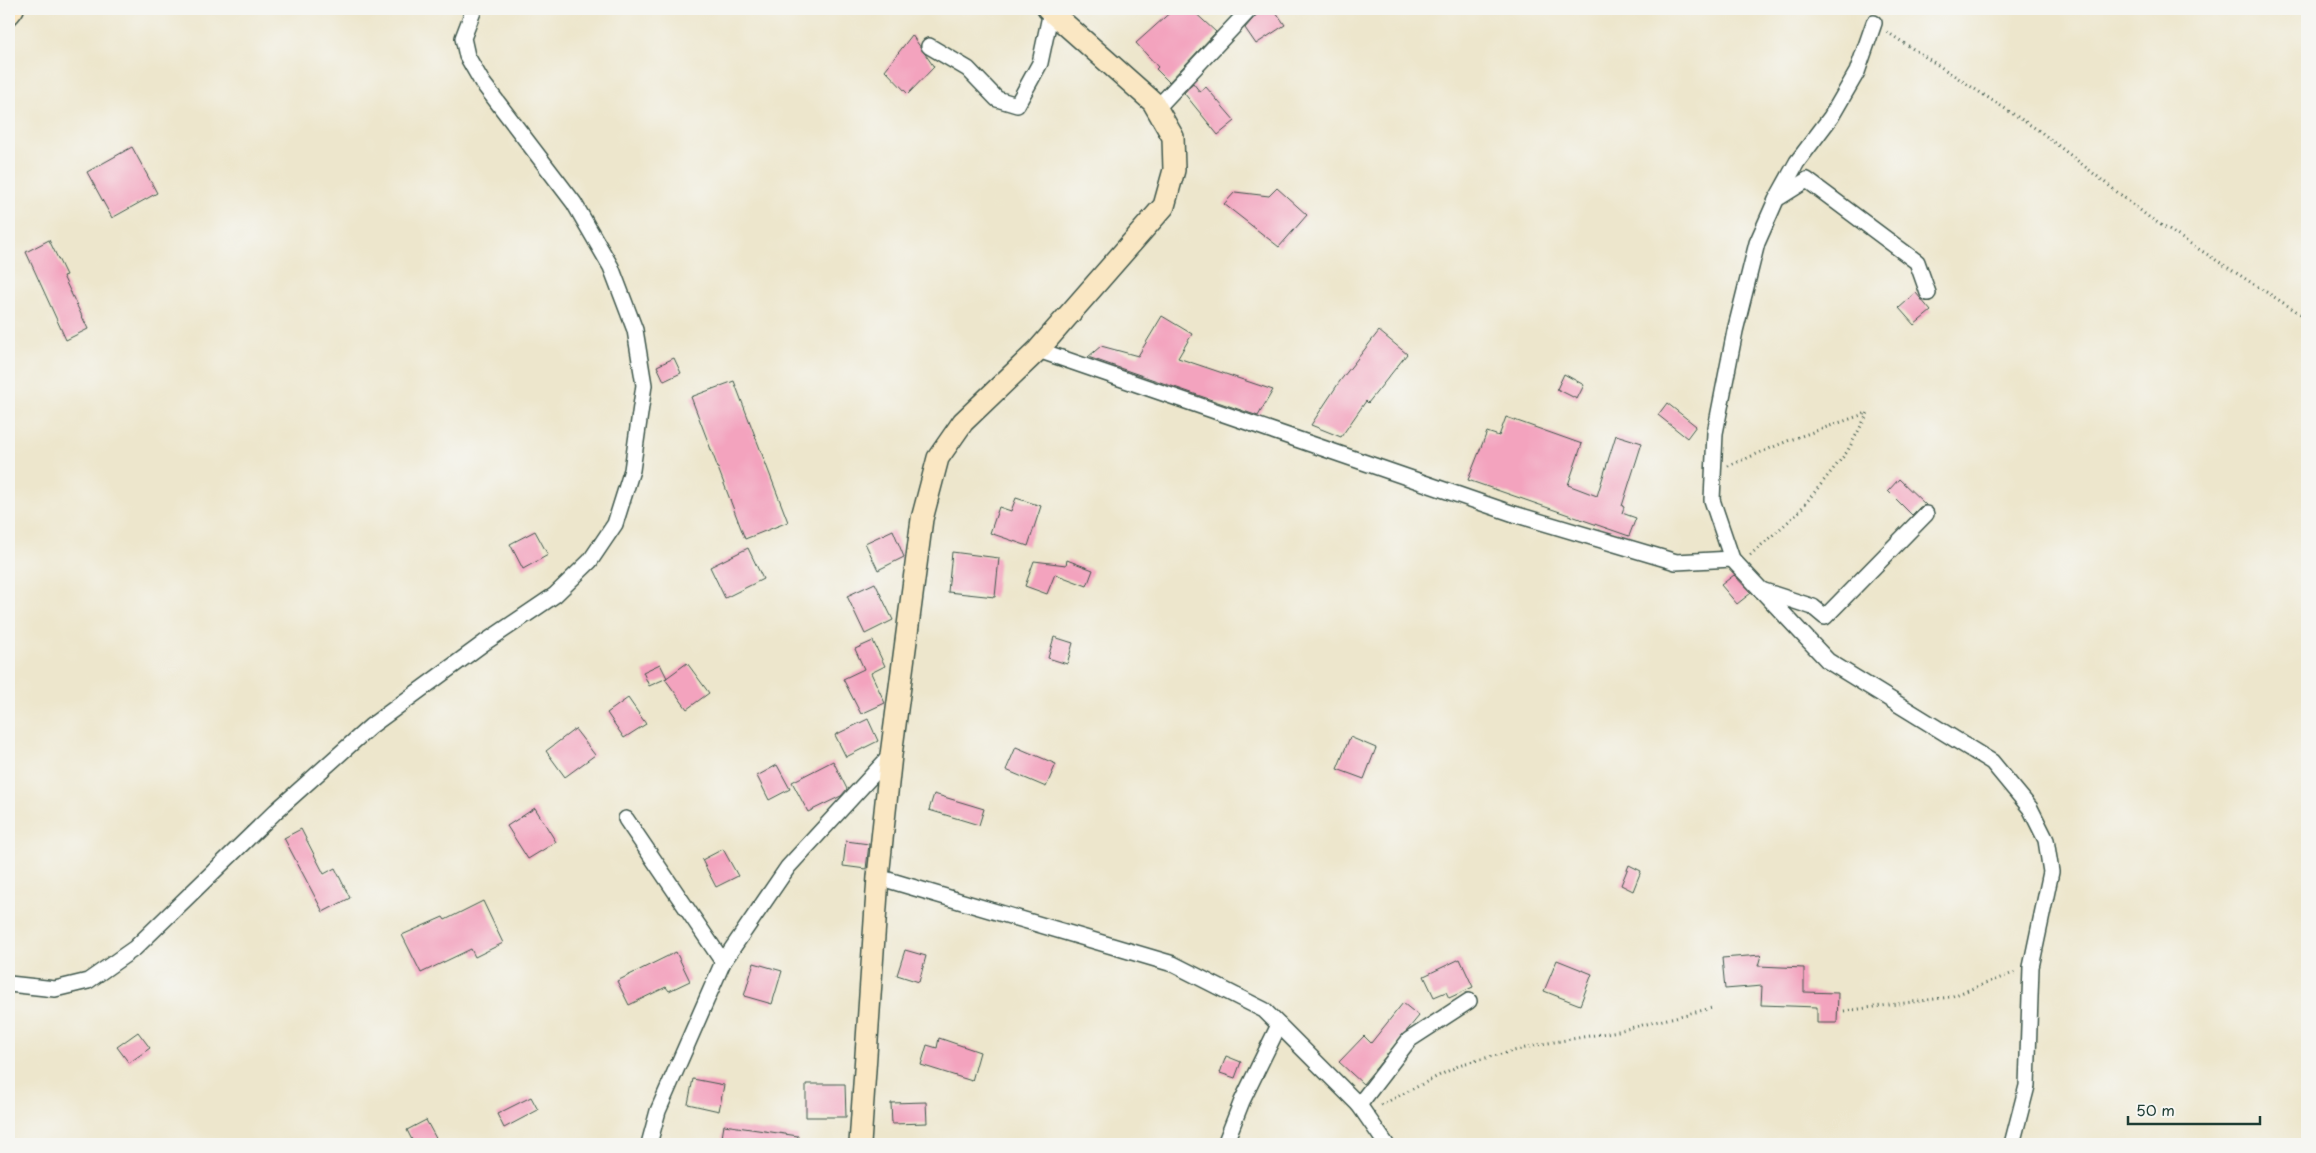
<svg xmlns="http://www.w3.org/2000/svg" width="2316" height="1153" viewBox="0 0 2316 1153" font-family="'Playpen Sans',sans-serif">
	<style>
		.building { fill: #f3a3be }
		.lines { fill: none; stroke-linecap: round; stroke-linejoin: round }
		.street-casing { stroke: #3e564b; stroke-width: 18 }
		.secondary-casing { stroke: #3e564b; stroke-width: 24 }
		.path { stroke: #3e564b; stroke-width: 3; stroke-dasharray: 1 4; stroke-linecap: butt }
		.street { stroke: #fff; stroke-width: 15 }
		.secondary { stroke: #fae7c3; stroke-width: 21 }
	</style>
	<rect width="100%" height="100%" fill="#f6f6f2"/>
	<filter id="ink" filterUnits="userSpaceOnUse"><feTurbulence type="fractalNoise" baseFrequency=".02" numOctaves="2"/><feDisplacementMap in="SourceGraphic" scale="10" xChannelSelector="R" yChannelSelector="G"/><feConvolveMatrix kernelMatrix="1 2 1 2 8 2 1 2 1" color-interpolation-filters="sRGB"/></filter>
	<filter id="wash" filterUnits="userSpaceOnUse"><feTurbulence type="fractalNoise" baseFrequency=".0096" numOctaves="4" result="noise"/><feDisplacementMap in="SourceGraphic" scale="20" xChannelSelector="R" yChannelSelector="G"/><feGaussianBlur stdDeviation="1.12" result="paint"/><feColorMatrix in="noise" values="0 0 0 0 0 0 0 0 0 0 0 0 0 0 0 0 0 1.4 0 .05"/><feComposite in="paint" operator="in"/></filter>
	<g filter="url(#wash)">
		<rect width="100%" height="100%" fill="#ede6cc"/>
		<g id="blocks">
			<g class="building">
				<path d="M1174 9H1191L1216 32 1169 82 1156 69 1158 67 1136 43Z"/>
				<path d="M1261 9H1274L1285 25 1256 44 1245 28Z"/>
				<path d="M912 35 934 67 908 94 885 70Z"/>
				<path d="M1193 83 1200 92 1206 87 1235 121 1218 135 1184 93Z"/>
				<path d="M132 147 157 193 112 218 87 172Z"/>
				<path d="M1277 188 1307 215 1279 247 1224 204 1235 192 1269 196Z"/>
				<path d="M49 240 66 275 63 276 88 329 66 340 26 252Z"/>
				<path d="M1916 293 1931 311 1914 325 1899 308Z"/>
				<path d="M1162 316 1192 334 1178 358 1273 390 1258 416 1088 357 1101 346 1138 356Z"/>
				<path d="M1379 331 1407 354 1368 403 1366 401 1341 437 1311 425 1340 381Z"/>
				<path d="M674 358 681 373 664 381 657 366Z"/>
				<path d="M1564 374 1584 385 1577 399 1557 389Z"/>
				<path d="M734 381 788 522 745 539 691 397Z"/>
				<path d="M1667 403 1696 426 1687 438 1658 415Z"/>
				<path d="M1506 417 1582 444 1568 485 1597 496 1616 435 1642 443 1622 506 1624 507 1622 513 1636 518 1629 536 1468 480 1487 432 1499 436Z"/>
				<path d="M1899 479 1926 505 1920 507 1912 515 1888 491Z"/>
				<path d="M1016 498 1041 506 1028 546 990 533 999 507 1011 511Z"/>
				<path d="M893 530 904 557 878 570 865 543Z"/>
				<path d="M535 531 548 555 523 569 510 544Z"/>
				<path d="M748 548 763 579 725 598 710 567Z"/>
				<path d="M952 552 999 558 995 597 948 592Z"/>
				<path d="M1067 560 1093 570 1087 586 1055 574 1047 594 1025 586 1034 561 1066 565Z"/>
				<path d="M1734 575 1751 593 1737 604 1721 585Z"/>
				<path d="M875 583 893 620 865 634 847 596Z"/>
				<path d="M1054 637 1073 643 1067 664 1048 658Z"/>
				<path d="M873 641 885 666 871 673 885 703 861 714 843 679 864 669 855 649Z"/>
				<path d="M687 663 709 693 687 709 665 679Z"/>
				<path d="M660 664 667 678 649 686 643 672Z"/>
				<path d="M628 698 646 724 624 738 607 713Z"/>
				<path d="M868 719 878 741 846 757 835 735Z"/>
				<path d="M575 729 595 755 565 777 546 751Z"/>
				<path d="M1350 737 1376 748 1364 779 1337 769Z"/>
				<path d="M1016 747 1056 764 1046 787 1006 770Z"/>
				<path d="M833 761 847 789 841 796 808 812 792 782Z"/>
				<path d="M777 765 790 789 769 800 757 776Z"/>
				<path d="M934 794 984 809 979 825 929 810Z"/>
				<path d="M535 808 556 842 528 859 507 826Z"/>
				<path d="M301 829 324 874 335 868 350 898 323 912 284 838Z"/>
				<path d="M846 841 869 844 866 869 843 866Z"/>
				<path d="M723 849 738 876 716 887 702 860Z"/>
				<path d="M1629 865 1641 871 1633 891 1621 885Z"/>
				<path d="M483 901 503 943 475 957 471 949 421 973 402 935 443 917 445 920Z"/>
				<path d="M905 950 926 956 919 982 897 975Z"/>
				<path d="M676 952 690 981 669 991 666 987 629 1005 617 981Z"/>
				<path d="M1761 955 1758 966 1804 968V992L1838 993 1837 1023H1817V1007L1761 1005 1762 986 1725 989 1722 958Z"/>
				<path d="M1460 959 1473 987 1449 998 1446 992 1434 997 1424 976Z"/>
				<path d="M1557 960 1592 974 1580 1005 1544 991Z"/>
				<path d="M754 963 782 971 772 1004 744 996Z"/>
				<path d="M1403 1003 1419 1016 1363 1084 1339 1062 1364 1036 1371 1043Z"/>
				<path d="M138 1032 150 1048 129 1063 117 1047Z"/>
				<path d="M939 1038 980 1052 972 1081 921 1065 927 1045 937 1048Z"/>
				<path d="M1226 1056 1241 1062 1235 1078 1220 1073Z"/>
				<path d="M693 1079 724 1085 719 1111 688 1104Z"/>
				<path d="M806 1084H845L846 1117H806Z"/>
				<path d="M531 1097 538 1110 504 1128 497 1114Z"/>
				<path d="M926 1102 927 1123 892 1124 891 1103Z"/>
				<path d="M426 1120 439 1144H414L407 1130Z"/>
				<path d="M724 1125 798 1136 797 1144H721Z"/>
			</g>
		</g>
	</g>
	<g filter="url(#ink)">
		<use href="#blocks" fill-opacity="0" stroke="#3e564b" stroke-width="1"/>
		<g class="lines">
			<g class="street-casing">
				<g id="street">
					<path d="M1874 23 1857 72 1831 117 1797 162 1776 200 1757 243 1735 331 1715 433 1712 500 1732 559 1828 661 1992 762 2030 808 2046 840 2051 872 2031 967 2027 1086 2012 1144"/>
					<path d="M929 46 968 69 997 99 1017 105 1040 63 1051 11"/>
					<path d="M1157 108 1250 9"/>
					<path d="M1780 197 1807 180 1917 262 1928 293"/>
					<path d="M1038 350 1514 514 1676 562 1732 559"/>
					<path d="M1761 590 1813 607 1825 617 1926 514"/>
					<path d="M626 819 723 962"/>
					<path d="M878 877 1173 964 1264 1010 1359 1105 1386 1144"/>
					<path d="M9 984 55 989 88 981 135 948 276 811 371 726 484 643 555 595 590 561 615 524 632 470 644 385 635 330 611 267 574 203 482 82 467 56 463 38 474 9"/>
					<path d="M1359 1105 1409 1040 1469 1001"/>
					<path d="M649 1144 658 1111 723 962 788 867 891 755"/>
					<path d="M1225 1144 1242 1101 1279 1025"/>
				</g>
			</g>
			<g class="secondary-casing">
				<g id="secondary">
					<path d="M9 14 13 9"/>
					<path d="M860 1144 878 877 891 755 922 519 938 458 963 422 1038 350 1164 206 1174 170 1173 137 1153 102 1048 9"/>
				</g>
			</g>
			<g class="path">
				<path d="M1887 32 2041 132 2150 218 2307 318"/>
				<path d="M1728 466 1790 440 1867 413"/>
				<path d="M1750 555 1797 514 1847 452 1868 413"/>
				<path d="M1844 1011 1950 997 2016 972"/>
				<path d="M1381 1105 1462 1064 1537 1045 1618 1031 1712 1008"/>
			</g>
			<use href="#street" class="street"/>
			<use href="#secondary" class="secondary"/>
		</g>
	</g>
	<rect width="2316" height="1153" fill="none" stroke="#f6f6f2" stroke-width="30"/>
	<path d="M2128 1116v8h132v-8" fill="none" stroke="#1f3d34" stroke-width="2.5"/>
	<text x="2136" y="1116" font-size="15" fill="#1f3d34" stroke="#f6f6f2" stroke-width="4" paint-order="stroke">50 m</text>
</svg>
